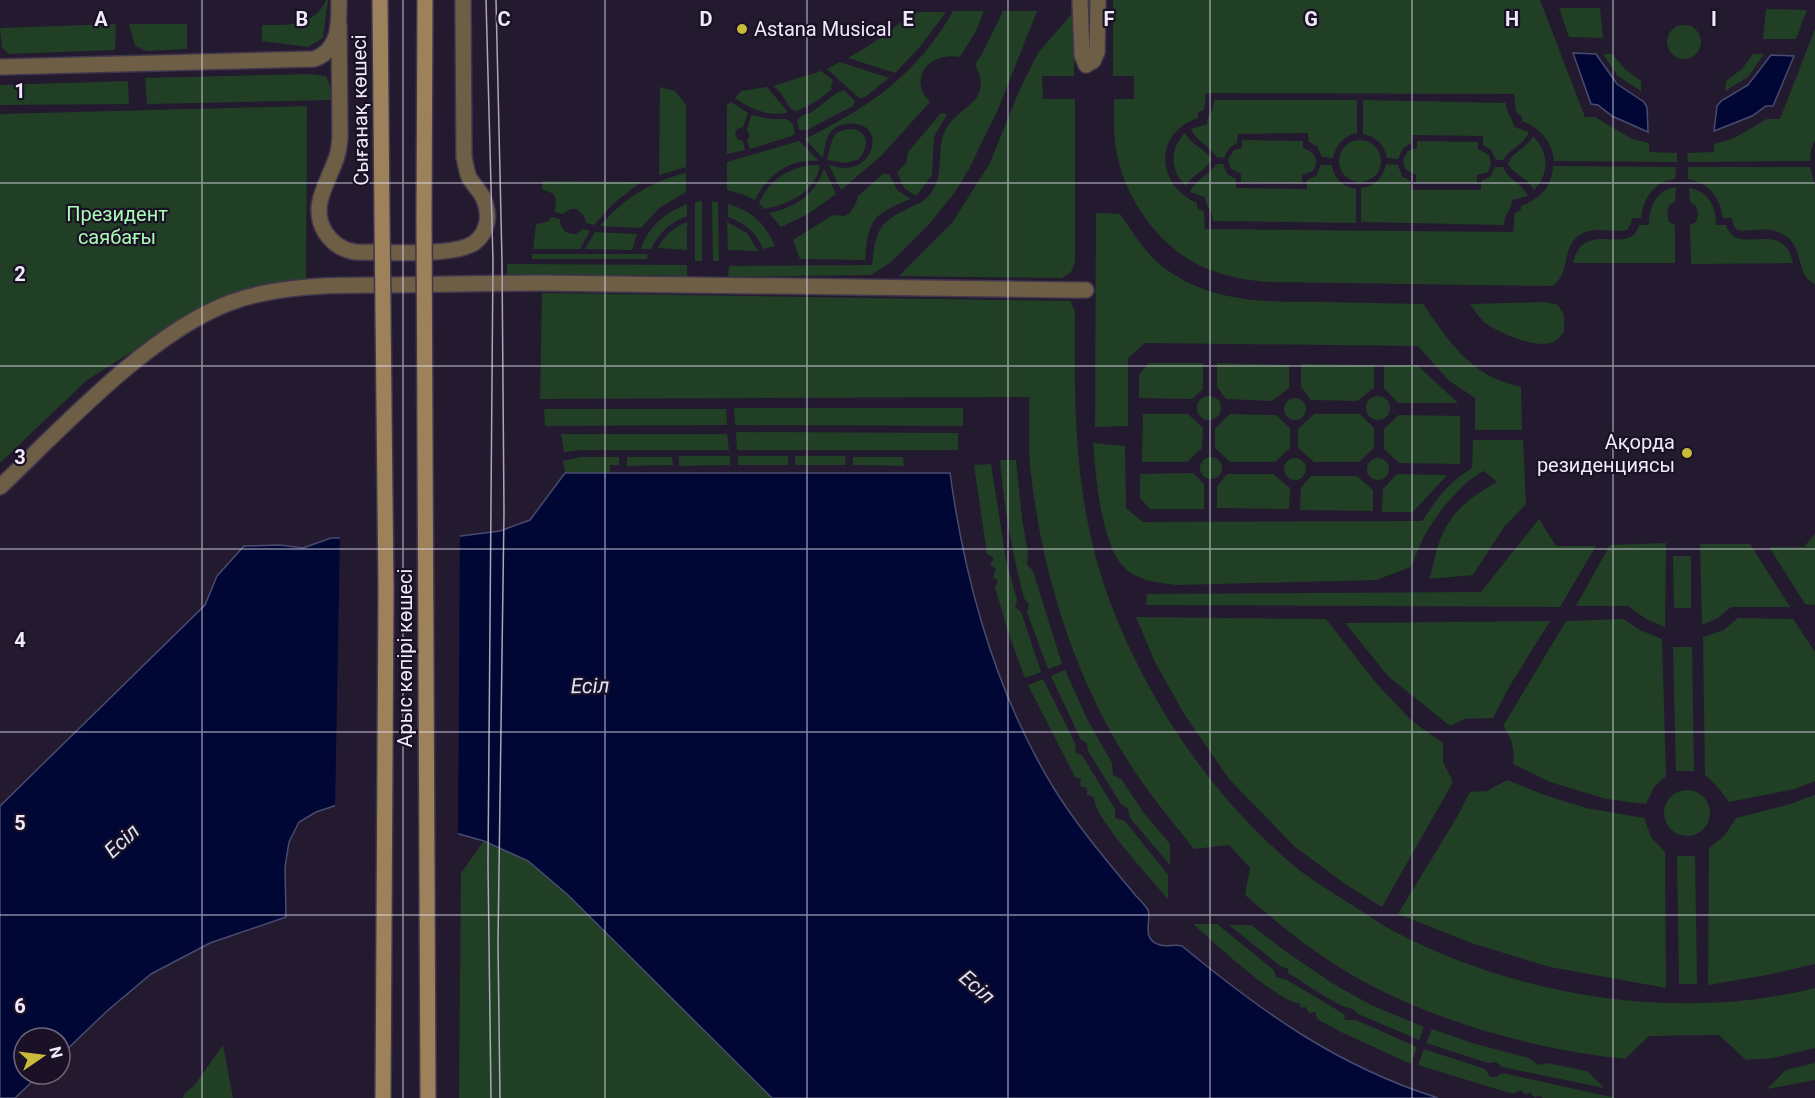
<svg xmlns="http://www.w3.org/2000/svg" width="1815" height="1098" viewBox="0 0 1815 1098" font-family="Roboto,sans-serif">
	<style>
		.green { fill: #203f24 }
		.water { fill: #000735; stroke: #484b70; stroke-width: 1.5 }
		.pier { fill: #241a30 }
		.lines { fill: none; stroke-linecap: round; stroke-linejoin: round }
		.minor-casing { stroke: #40374c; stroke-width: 18 }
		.tertiary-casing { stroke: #40374c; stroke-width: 18 }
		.secondary-casing { stroke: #40374c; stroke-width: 18 }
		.minor { stroke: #6f5e46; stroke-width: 15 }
		.tertiary { stroke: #6f5e46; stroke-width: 15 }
		.secondary { stroke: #9c815a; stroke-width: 15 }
		.tram { stroke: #aca5b7; stroke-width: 1.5 }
		.secondary-bridge-casing { stroke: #40374c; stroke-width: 18; stroke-linecap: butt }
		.secondary-bridge { stroke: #9c815a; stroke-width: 15 }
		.grid { fill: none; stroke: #efe9f9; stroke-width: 1.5; stroke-opacity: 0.55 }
		.poi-dot { fill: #caba3a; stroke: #1b1126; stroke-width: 2 }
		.labels { text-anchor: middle; stroke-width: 4.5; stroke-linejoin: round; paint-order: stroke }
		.poi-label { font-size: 20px; fill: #efe9f9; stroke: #1b1126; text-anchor: start }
		.street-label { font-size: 20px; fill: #efe9f9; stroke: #1b1126 }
		.park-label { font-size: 20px; fill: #a9fab3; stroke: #1b1126 }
		.water-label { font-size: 21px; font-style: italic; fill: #dae4f4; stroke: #1b1126 }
		.grid-label { font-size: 20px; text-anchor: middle; font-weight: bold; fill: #efe9f9; stroke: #1b1126; stroke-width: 4.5; stroke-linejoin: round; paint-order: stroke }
	</style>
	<rect width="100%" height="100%" fill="#241a30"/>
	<g class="green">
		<path d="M326 0H328L323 38 308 47 262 41V25C286 25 315 27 326 0Z"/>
		<path d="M1113 0H1540L1585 117H1595L1632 139 1649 143V152L1677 153V162L1554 161C1552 141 1540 128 1522 121V117L1516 112 1514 94 1206 93 1204 110 1198 112V118C1153 133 1156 185 1197 203V208L1204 212 1205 229 1513 232 1515 213 1521 210V206C1540 199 1552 187 1553 166L1676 167 1675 179C1654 181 1643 199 1641 218H1632L1631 224 1627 230C1615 233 1602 228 1589 231 1558 239 1573 274 1552 286L1273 282C1249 281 1227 277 1205 268 1161 249 1126 201 1117 154 1113 136 1114 117 1114 99H1134V76H1113Z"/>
		<path d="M1559 8H1600L1603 38 1569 37Z"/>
		<path d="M1766 9 1807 10 1796 39H1763Z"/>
		<path d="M1075 10 1074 76H1042L1043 99H1075V262L1071 272 1062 278 899 276 952 223 990 163 1019 91 1038 53Z"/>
		<path d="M953 11H984L976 31 960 57C930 52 907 77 930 102L880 157 841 190 829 165C835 166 841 169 847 168 877 166 885 121 848 124 827 125 826 141 823 158L805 139C868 108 918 74 953 11Z"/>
		<path d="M1003 11H1037L999 107 969 169 955 192 931 222 891 262 871 275 728 277 729 266 872 265C876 228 879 222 913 206 920 203 926 200 931 193 943 176 938 158 942 140 949 105 997 108 975 64L982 54Z"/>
		<path d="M919 12H946L919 48 895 73 848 58 870 45 911 15Z"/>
		<path d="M116 24 115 50 9 54 2 48 0 28Z"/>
		<path d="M129 24H187V49L146 51 135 46Z"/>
		<circle cx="1684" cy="42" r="17"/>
		<path d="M1815 29V140L1811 150 1810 161 1688 162 1687 153 1714 152V144L1734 138 1767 119H1780Z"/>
		<path d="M1603 54H1612L1625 69 1641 81V91L1618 76Z"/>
		<path d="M1753 54H1764L1748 77 1725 91 1726 81 1742 69Z"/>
		<path d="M840 62 889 78 865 97 859 98 827 69Z"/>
		<path d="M821 71 833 80 831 86 832 89 817 101 797 111 791 109 780 92 773 86Z"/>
		<path d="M310 74 326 76 331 88 332 100 147 104 145 78Z"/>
		<path d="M128 81 129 104 0 105V85Z"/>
		<path d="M660 87 675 91 686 105V167L659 175Z"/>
		<path d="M767 87 787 111 786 113C767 116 750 109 735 98L741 91Z"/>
		<path d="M844 90 855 101 853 106 807 130H799L797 121C801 115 803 115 810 113 822 106 831 94 844 90Z"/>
		<path d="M1214 100H1357V133C1344 136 1336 144 1333 158L1322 157 1317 146 1309 142 1308 133 1238 134 1237 143 1229 148 1224 158 1216 157C1210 145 1197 143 1191 129L1207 124C1207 115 1214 111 1214 100Z"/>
		<path d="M1363 100 1506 103C1506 113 1513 118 1514 127L1529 132C1523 146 1510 148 1503 160H1496L1491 150 1483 145V136L1412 135 1411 143 1403 148 1398 159 1387 158C1384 144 1376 137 1363 134Z"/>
		<path d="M731 102 748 113 743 127 737 129 735 133 737 139 743 141 745 150 727 154V105Z"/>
		<path d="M307 106 306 281 217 298 87 380 0 463V114Z"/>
		<path d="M941 113 947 114 934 137 932 175 916 196 904 188 897 172 906 164 908 152Z"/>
		<path d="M751 115 771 119H786L793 124 795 133 792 136 750 149 747 140 750 136 747 130Z"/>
		<path d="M854 129C870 134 868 147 859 159L846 163 827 160C833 141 829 129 854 129Z"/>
		<path d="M1185 133C1192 146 1205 148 1211 159 1207 171 1192 174 1186 186 1170 171 1169 149 1185 133Z"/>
		<path d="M1533 136C1549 152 1550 173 1534 190 1527 177 1514 175 1508 164 1511 152 1527 149 1533 136Z"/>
		<circle cx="1360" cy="161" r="21"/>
		<path d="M1242 140 1303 141V148C1315 152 1320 160 1313 171L1302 175V183L1241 182V174L1230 168 1228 159 1234 150 1242 148Z"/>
		<path d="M799 141 819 161C790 158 767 175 755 200L745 195 727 190V162Z"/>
		<path d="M1417 141 1478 142V149L1489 155 1491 164 1488 172 1477 175V183H1416V175L1405 169 1403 160 1408 151 1417 148Z"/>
		<path d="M1216 164H1223L1227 174 1236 179V188L1307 189V180L1316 176 1321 165H1332C1334 179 1342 186 1356 189V223L1213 221C1213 211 1205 206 1205 197L1190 192C1196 178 1209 176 1216 164Z"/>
		<path d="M1386 164 1398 165 1402 176 1410 181 1411 190H1481V181L1490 177 1495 167H1503C1508 180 1521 182 1528 196L1512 200C1512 209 1504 214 1504 225L1361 222V188C1375 186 1383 178 1386 164Z"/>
		<path d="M810 165H820C816 193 788 204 764 209L759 203C769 181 786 169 810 165Z"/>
		<path d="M1688 167H1810L1815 186V284C1792 274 1808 240 1775 231 1763 227 1749 232 1737 230L1733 224 1732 218H1723C1720 197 1709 183 1688 179Z"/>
		<path d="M824 168 836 194 808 214 781 227 769 213C795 208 816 194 824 168Z"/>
		<path d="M686 173V192L659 208 641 228 600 226C623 199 651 181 686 173Z"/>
		<path d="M883 174H889L897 190 911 199C874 214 868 218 865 260L800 259 793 240 833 215 844 216 850 213 856 203 858 196Z"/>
		<path d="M542 181 641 182 614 203 594 225 586 223 584 216 577 209H571L562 214 555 212 556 200 554 194 542 189Z"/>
		<path d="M1676 187 1675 202 1669 205 1667 213 1669 222 1675 225V263H1573C1583 217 1631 258 1639 225H1649C1649 207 1656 190 1676 187Z"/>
		<path d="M1689 188C1709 191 1716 207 1716 225H1726C1736 259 1783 216 1793 263L1691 264 1690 225 1696 222 1698 214 1696 206 1690 202Z"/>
		<path d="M702 201V261H695V202Z"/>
		<path d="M712 202H718L719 261H713Z"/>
		<path d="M687 204V216C669 223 660 232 651 249H641C648 226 666 213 687 204Z"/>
		<path d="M728 204C752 211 765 223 775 246L763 249C756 232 745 223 728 217Z"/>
		<path d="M1096 213 1120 214C1134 234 1147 256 1167 270 1213 303 1268 302 1322 302 1356 303 1390 303 1423 304 1442 331 1460 360 1490 376 1499 381 1511 384 1521 387L1522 430H1475V398L1448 380 1418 346 1145 343 1128 358V426L1095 427Z"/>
		<path d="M552 217 560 219C560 230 566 234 576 234L583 229 590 231 580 249H533L536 224 547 222Z"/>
		<path d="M687 222V250L658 248C664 235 674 227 687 222Z"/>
		<path d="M727 222 747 233 758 251 728 250Z"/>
		<path d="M595 232 637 234 632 250 585 249Z"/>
		<path d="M532 254H648L647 259H532Z"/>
		<path d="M507 264 687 265V276L507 274Z"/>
		<path d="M542 293 1070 301 1075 311C1074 414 1074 508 1112 607 1150 705 1213 797 1293 865 1311 880 1332 892 1352 905 1367 914 1381 925 1397 933 1521 997 1679 1022 1815 988V1048L1773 1058 1746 1060 1719 1035 1649 1036 1625 1059C1534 1049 1439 1023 1359 979 1318 956 1281 926 1245 895L1250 868 1229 845 1194 849C1170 819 1146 790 1126 758 1071 669 1041 568 1030 466 1028 443 1030 420 1029 397L540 399Z"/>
		<path d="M1546 302 1558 305 1564 315V332C1560 337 1556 342 1550 343 1534 348 1496 332 1484 322 1479 317 1474 310 1470 304Z"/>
		<path d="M1149 363H1203V389L1192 399 1139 398V375Z"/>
		<path d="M1217 363 1289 365V388L1272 401 1226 399 1217 387Z"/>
		<path d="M1301 364 1374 365V388L1357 401 1311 400 1301 387Z"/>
		<path d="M1384 365H1417L1458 403H1398L1384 388Z"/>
		<circle cx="1378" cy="408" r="12"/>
		<circle cx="1209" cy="408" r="12"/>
		<circle cx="1295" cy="409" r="11"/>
		<path d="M734 408H963V426L735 425Z"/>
		<path d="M544 409H726L727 425 545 426Z"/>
		<path d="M1143 414H1188L1203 428 1202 448 1187 462H1142Z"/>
		<path d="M1230 414 1276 415 1290 428V448L1275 462H1230L1215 448V429Z"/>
		<path d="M1314 414H1360L1374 428V448L1359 462H1314L1298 448V429Z"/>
		<path d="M1399 415 1460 416V464L1399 463 1384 449V429Z"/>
		<path d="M736 432 958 433V450H737Z"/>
		<path d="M561 434H727L729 450H580L564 452Z"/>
		<path d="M1473 440H1523L1526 504 1504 527 1473 575 1429 579C1434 564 1436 547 1443 533 1454 509 1475 494 1497 482L1484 471C1464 480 1440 510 1429 528 1421 540 1417 554 1411 567L1376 580 1177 585C1160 583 1143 582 1128 571 1101 551 1096 476 1093 443L1125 446 1126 508 1143 522 1422 521C1439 496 1446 485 1472 468Z"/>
		<path d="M679 456H730V465L679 466Z"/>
		<rect x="738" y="456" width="50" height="9"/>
		<path d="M795 456H845L846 465H795Z"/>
		<circle cx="1211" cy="468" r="11"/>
		<path d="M581 457H619V465H610V473H565L563 461Z"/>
		<path d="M627 457H672L673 465 627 466Z"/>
		<path d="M853 457H903L904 466 853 465Z"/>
		<circle cx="1378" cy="469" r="11"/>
		<circle cx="1295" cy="469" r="11"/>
		<path d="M1000 460H1016L1022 519 1028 553 1027 564 1033 571 1062 664 1048 669 1027 612 1029 605 1024 598C1012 552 1004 507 1000 460Z"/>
		<path d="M991 464 1006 560 1017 600 1015 607 1021 612 1041 672 1025 678 1008 632 995 587 998 581 993 577 996 569 990 565 994 558 987 554 974 465Z"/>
		<path d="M1193 473 1204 484V509H1150L1140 498V474Z"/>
		<path d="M1227 474H1273L1290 488 1289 509 1217 508V486Z"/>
		<path d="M1397 474 1447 475 1413 512H1382L1383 489Z"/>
		<path d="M1311 476H1357L1373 490V511L1300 510 1301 488Z"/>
		<path d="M1539 519 1556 546H1596L1560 607 1146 605 1147 594 1481 592Z"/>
		<path d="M1815 534V605L1805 604 1769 547H1804Z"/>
		<path d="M1666 543 1665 627 1646 619 1628 606H1576L1610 545Z"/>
		<path d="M1700 544H1750L1790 607H1731L1718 618 1702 625Z"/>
		<path d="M1673 556H1691V608H1674Z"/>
		<path d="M1136 617 1326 619 1376 683 1412 721 1443 743V762L1453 782 1382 907 1345 884 1294 846 1229 779 1184 714 1155 662Z"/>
		<path d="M1738 618 1793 619 1815 652V781L1795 789 1729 802 1717 786 1705 775 1703 637 1724 630Z"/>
		<path d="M1623 619 1640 630 1662 639 1666 776 1654 787 1646 804 1606 799 1550 782 1513 764C1515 749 1512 738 1503 726L1566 621Z"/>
		<path d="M1550 621 1509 687 1493 718 1464 719 1450 726 1388 676 1345 623Z"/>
		<path d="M1673 647H1692L1694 771H1676Z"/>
		<path d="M1065 670 1087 719 1112 763 1113 775 1121 779 1144 813 1170 844V865L1130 818 1128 809 1121 804 1088 751 1087 743 1081 740 1051 676Z"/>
		<path d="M1043 679 1075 743 1076 753 1082 755 1115 809V818L1125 821 1168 875V899C1153 881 1093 817 1094 797L1087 795V788L1080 786 1081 779 1075 777 1028 685Z"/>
		<path d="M1507 780 1545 795 1586 808 1644 818 1651 837 1665 852 1666 988 1550 967 1474 944 1398 914 1457 817 1470 792 1487 791Z"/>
		<circle cx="1687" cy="813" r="23"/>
		<path d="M1815 795V964L1767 975 1708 985 1709 848 1724 836 1736 818 1787 805Z"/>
		<path d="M484 841 528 861 568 894 772 1098H459L461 873Z"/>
		<path d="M1677 856H1695L1697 984H1679Z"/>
		<path d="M1193 924H1217L1274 970 1276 977 1287 980 1344 1014 1345 1020H1356L1417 1047 1411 1064 1341 1032 1317 1019 1315 1012 1309 1013 1306 1007 1301 1008 1299 1003C1280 1004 1210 939 1193 924Z"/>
		<path d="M1229 925H1251L1285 951 1332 983 1371 1005 1424 1027 1419 1040 1358 1014 1353 1009C1339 1008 1302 981 1288 973V969L1280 966Z"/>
		<path d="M1432 1029 1472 1043 1529 1058 1538 1065 1547 1063 1587 1071 1604 1088 1502 1067 1496 1062 1488 1063 1426 1043Z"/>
		<path d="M223 1045 233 1098H183L185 1093 194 1086Z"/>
		<path d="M1424 1049 1485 1069 1490 1077H1496L1502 1073 1616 1098H1543L1540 1095 1535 1098 1530 1092 1526 1095 1521 1090 1513 1094 1418 1065Z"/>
		<path d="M1815 1063V1080L1767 1089 1786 1070Z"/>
	</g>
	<g class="water">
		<path d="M1573 53 1596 54 1617 84 1644 102 1647 107 1648 132 1612 116 1598 105 1591 104Z"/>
		<path d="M1771 55 1794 56 1773 106H1766L1752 116 1714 131 1717 106 1721 101 1748 85Z"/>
		<path d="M565 473H950C965 583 995 691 1053 787 1077 826 1107 861 1136 896 1140 900 1145 905 1148 910 1152 920 1140 939 1160 945 1167 947 1175 944 1182 946 1262 1012 1337 1066 1438 1098H772L568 895 528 861 484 841 363 807 334 806 316 812 299 822 289 842 285 867 286 917 210 943 151 974 107 1011 60 1056V1038H24V1074H40L15 1098H0V806L205 605 217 576 244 546 280 545 303 548 331 538 453 537 500 531 530 520Z"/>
	</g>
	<path class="pier" d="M460 533 458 836 362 810 335 809 340 535Z"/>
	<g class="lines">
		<g class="minor-casing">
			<g id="minor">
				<path d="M339 25 340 138C339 144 339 150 337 156 329 182 309 205 325 232 332 243 343 250 355 252 382 252 453 257 474 243 484 236 489 223 487 211 485 195 478 191 470 179 466 172 466 165 464 157L463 0"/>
				<path d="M0 487C63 427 148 334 229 303 280 284 337 285 390 285 440 284 490 283 541 283 722 285 904 289 1086 290"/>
			</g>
		</g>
		<g class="tertiary-casing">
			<g id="tertiary">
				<path d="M1080 0 1082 55 1086 65 1093 61 1097 52 1098 0"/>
				<path d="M0 67 314 59C340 50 339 24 339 0"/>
			</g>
		</g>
		<g class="secondary-casing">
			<g id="secondary">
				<path d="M380 0 382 219"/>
				<path d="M424 218 425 0"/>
			</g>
		</g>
		<use href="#minor" class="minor"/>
		<use href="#tertiary" class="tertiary"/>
		<use href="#secondary" class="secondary"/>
		<g class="tram">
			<path d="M486 0 493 261 488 864 491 1098"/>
			<path d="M496 0 502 261 504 512 498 943 500 1098"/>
		</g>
		<g class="secondary-bridge-casing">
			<g id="secondary-bridge">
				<path d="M424 218 428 1098"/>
				<path d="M382 219 386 590 383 1098"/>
			</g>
		</g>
		<use href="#secondary-bridge" class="secondary-bridge"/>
	</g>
	<path class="grid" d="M202 0V1098M403 0V1098M605 0V1098M807 0V1098M1008 0V1098M1210 0V1098M1412 0V1098M1613 0V1098M0 183H1815M0 366H1815M0 549H1815M0 732H1815M0 915H1815"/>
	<g class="poi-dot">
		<circle cx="742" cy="29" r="6"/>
		<circle cx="1687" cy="453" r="6"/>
	</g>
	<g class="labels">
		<g class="poi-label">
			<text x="754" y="36">Astana Musical</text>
			<text x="1675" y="449" text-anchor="end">Ақорда<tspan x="1675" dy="23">резиденциясы</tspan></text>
		</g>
		<g class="street-label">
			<text transform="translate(360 110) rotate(-91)" y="7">Сығанақ көшесі</text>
			<text transform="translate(405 658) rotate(-90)" y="7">Арыс көпірі көшесі</text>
		</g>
		<g class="park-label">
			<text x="117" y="221">Президент<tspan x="117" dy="23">саябағы</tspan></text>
		</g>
		<g class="water-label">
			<text transform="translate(590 686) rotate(-1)" y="7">Есіл</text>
			<text transform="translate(122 841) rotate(-43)" y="7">Есіл</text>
			<text transform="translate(977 987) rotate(41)" y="7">Есіл</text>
		</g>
	</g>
	<g class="grid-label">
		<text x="101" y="26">A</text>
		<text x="302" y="26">B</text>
		<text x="504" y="26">C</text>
		<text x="706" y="26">D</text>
		<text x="908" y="26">E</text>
		<text x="1109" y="26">F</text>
		<text x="1311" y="26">G</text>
		<text x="1512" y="26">H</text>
		<text x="1714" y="26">I</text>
		<text x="20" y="98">1</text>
		<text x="20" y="281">2</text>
		<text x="20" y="464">3</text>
		<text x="20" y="647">4</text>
		<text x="20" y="830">5</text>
		<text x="20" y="1013">6</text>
	</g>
	<g transform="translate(42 1056) rotate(76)"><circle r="28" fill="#1b1126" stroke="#70677a" stroke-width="1.5"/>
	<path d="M0-4.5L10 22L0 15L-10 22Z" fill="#caba3a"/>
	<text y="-9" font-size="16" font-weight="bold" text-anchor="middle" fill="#efe9f9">N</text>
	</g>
</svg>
